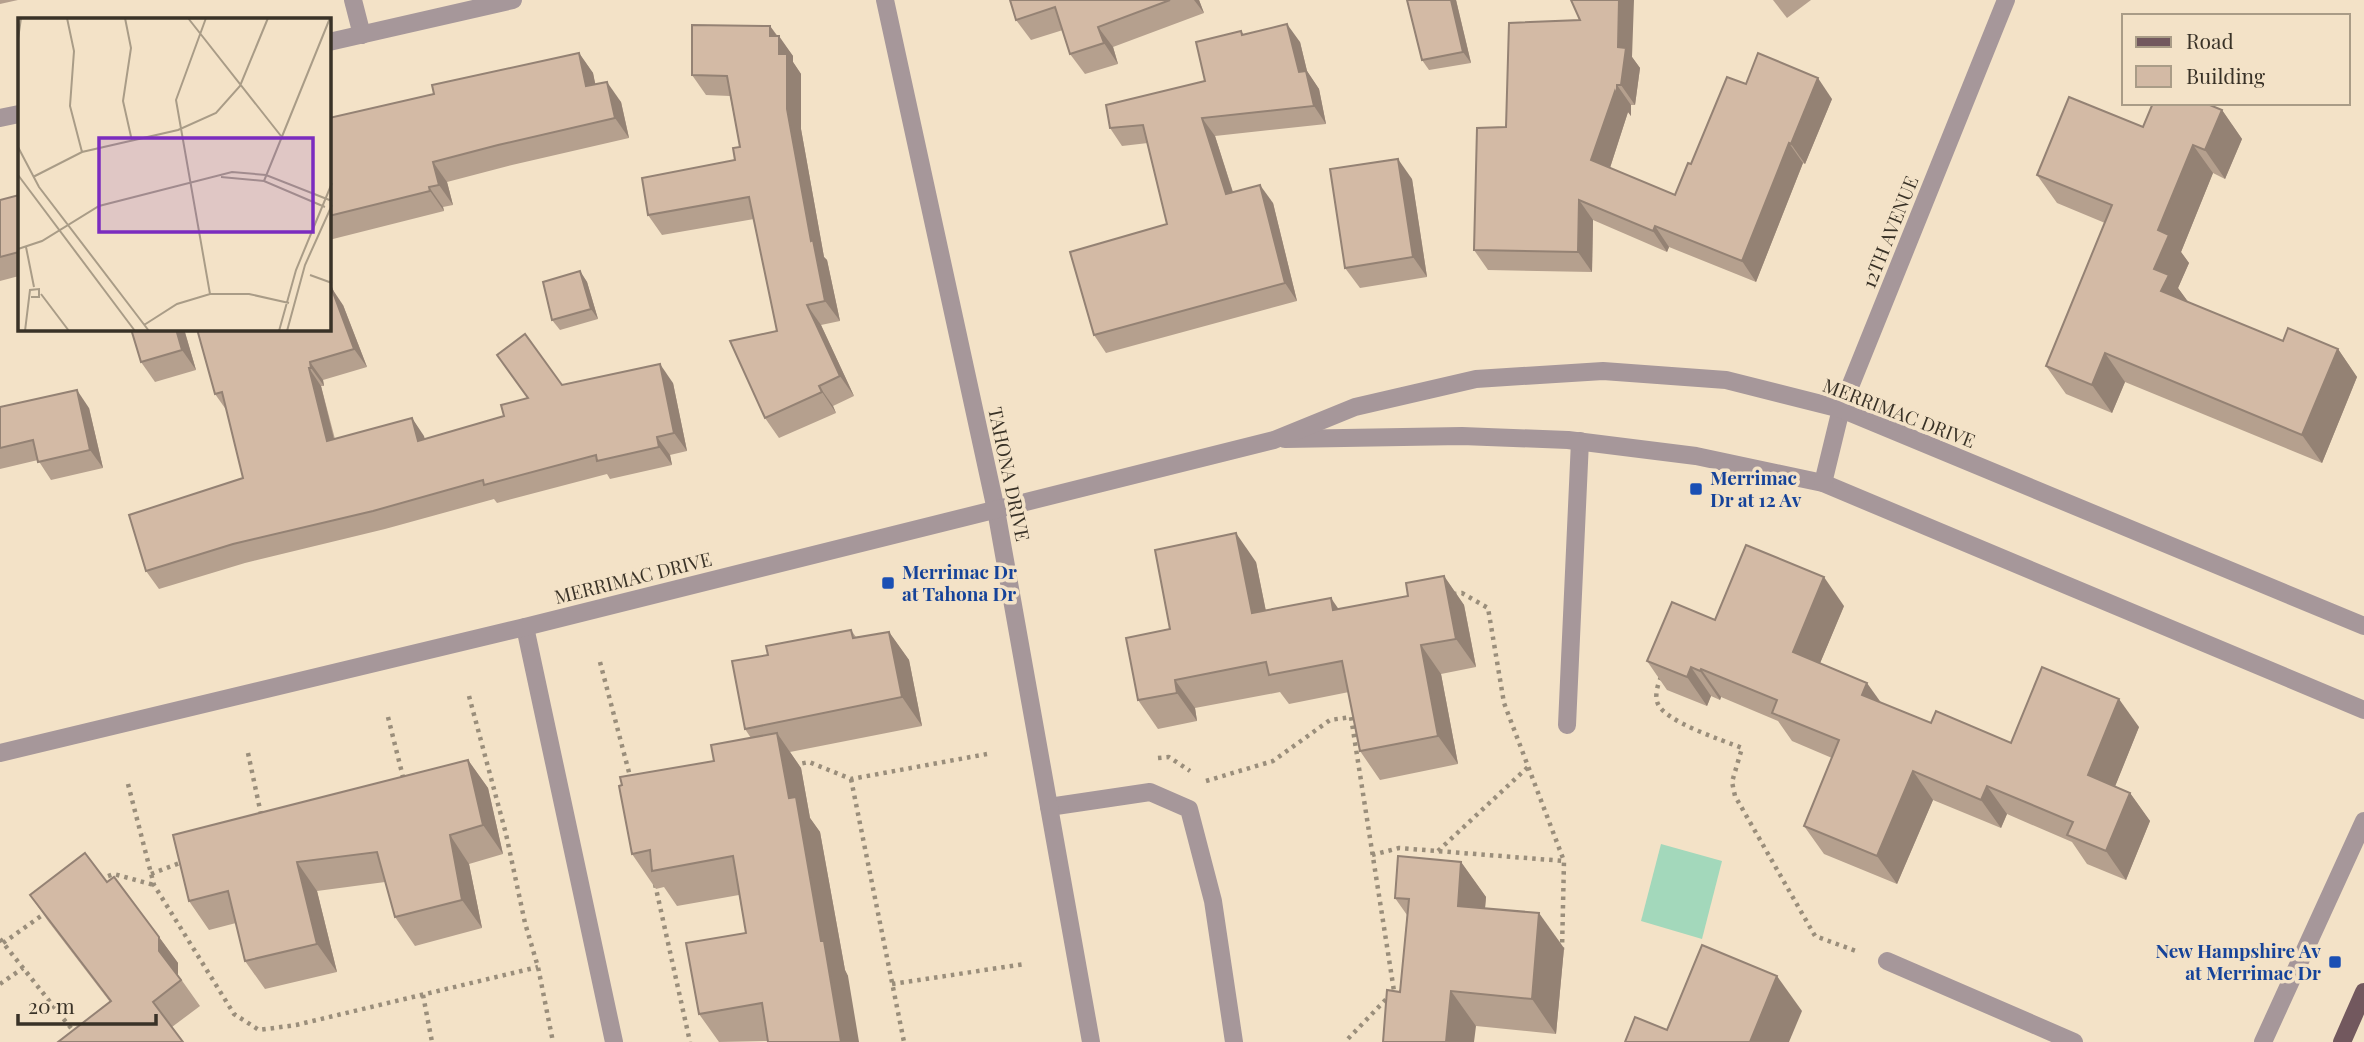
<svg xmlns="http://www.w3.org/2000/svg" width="2364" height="1042" viewBox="0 0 2364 1042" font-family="'Playfair Display',serif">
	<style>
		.green { fill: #a3d8bb }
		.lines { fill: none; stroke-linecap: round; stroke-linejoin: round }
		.path { stroke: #9a8e7b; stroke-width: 4.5; stroke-dasharray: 3.5 5; stroke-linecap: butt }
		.lane { stroke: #a6979a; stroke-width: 18 }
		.street { stroke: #a6979a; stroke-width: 18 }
		.primary { stroke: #72585e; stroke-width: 18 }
		.wall { fill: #b5a08e }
		.shaded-wall { fill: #948274 }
		.building { fill: #d3baa5; stroke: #948274; stroke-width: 2 }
		.transit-dot { fill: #1a4fb4; stroke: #f3e2c7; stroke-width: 2.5 }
		.labels { text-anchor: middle; stroke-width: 7; stroke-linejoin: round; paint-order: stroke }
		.street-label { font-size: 19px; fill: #393227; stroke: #f3e2c7 }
		.transit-label { font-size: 19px; font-weight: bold; fill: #164399; stroke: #f3e2c7; text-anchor: start }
		.inset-road { fill: none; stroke: #a99c87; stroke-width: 2 }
		.view { fill: #7b2cbf; fill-opacity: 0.15; stroke: #7b2cbf; stroke-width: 3.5 }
		.inset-edge { fill: none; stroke: #393227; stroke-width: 3.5 }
	</style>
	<rect width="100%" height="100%" fill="#f3e2c7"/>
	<path class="green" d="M1661 844 1722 861 1702 939 1641 921Z"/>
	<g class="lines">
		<g class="path">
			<path d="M1453 594 1462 593 1488 608 1504 703 1564 861 1562 950"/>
			<path d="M600 662 631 780"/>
			<path d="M1661 677C1658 684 1654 696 1658 704 1666 722 1722 740 1742 748L1732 782 1735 796 1815 936 1856 951"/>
			<path d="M469 696 506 834 525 923 538 967 553 1042"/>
			<path d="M388 717 404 781"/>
			<path d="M248 753 262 819"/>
			<path d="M1158 758 1169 757 1190 771"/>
			<path d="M794 765 809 762 851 779 987 754"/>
			<path d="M851 779 904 1042"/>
			<path d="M1206 781 1273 761 1330 720 1351 717 1394 991 1345 1042"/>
			<path d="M128 784 154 885 234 1014 259 1030 296 1025 538 967"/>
			<path d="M1438 851 1528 767"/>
			<path d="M1372 855 1399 848 1564 861"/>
			<path d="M151 874 185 861"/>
			<path d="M100 879 114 874 154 885"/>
			<path d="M655 884 690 1042"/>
			<path d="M0 939 82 1042"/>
			<path d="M3 943 48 911"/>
			<path d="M0 984 23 968"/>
			<path d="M892 984 1025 964"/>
			<path d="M423 995 432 1042"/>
		</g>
		<g class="lane">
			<path d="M525 627 614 1042"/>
			<path d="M1567 725 1580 441"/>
			<path d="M1049 807 1150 792 1189 809 1213 901 1234 1042"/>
			<path d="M1887 961 2074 1042"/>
			<path d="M2263 1042 2364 821"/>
		</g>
		<g class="street">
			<path d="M353 0 362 35"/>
			<path d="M885 0 996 510 1091 1042"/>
			<path d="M329 42 513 0"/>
			<path d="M0 118 19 114"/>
			<path d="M1285 439 1462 436 1568 440 1696 456 1823 483 2364 710"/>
			<path d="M1823 483 1841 409 2006 0"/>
			<path d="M0 753 525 627 1274 440 1355 407 1476 379 1603 371 1726 380 1841 409 2364 626"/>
		</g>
		<path class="primary" d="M2342 1042 2364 992"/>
	</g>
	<g class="wall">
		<path d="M0 0H18L0 4Z"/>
		<path d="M1010 0H1199L1204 13 1113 47 1118 64 1085 74 1070 54 1063 30 1031 40 1016 20Z"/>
		<path d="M1456 0 1471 63 1429 70 1422 60Z"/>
		<path d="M1773 0H1811L1787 18Z"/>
		<path d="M770 26 793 56V62L801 74V129L824 257 827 260 840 321 821 325 854 396 833 406 836 413 779 438 765 418 777 331 754 219 662 235 648 215 735 160 740 147 730 96 706 95 692 75Z"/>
		<path d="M1241 31 1244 35 1300 42 1307 71 1319 89 1326 124 1215 136 1233 192 1273 203 1297 301 1106 353 1094 335 1167 224 1148 143 1122 146 1110 128 1205 81Z"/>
		<path d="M579 53 593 73 595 84 621 102 629 138 512 165 447 182 453 205 443 207 444 211 329 240V118L434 94Z"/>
		<path d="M1632 57 1640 68 1635 105H1631V116L1628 112 1610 168 1675 195 1691 164 1746 84 1832 99 1805 164 1803 163 1756 282 1669 247 1667 252 1593 220 1592 272 1488 270 1474 250 1506 127Z"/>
		<path d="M2222 110 2242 139 2225 179 2213 173 2181 252 2189 263 2178 288 2188 302 2283 341 2338 349 2357 377 2322 463 2125 382 2112 413 2066 394 2046 366 2105 223 2057 203 2037 175 2143 127Z"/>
		<path d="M1412 179 1427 277 1360 288 1345 268Z"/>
		<path d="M19 196V276L0 281V200Z"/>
		<path d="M580 271 587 282 598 319 560 330 552 320Z"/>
		<path d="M343 305 367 367 323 380 324 386H321L335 439 412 418 425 439 504 416 528 398 562 385 673 383 687 451 670 455 672 465 610 479 607 474 497 503 494 499 385 529 245 563 159 589 146 571 243 478 227 411 215 394Z"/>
		<path d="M131 329H184L196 370 155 382 141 362Z"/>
		<path d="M0 407 89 408 103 468 51 480 38 460 0 469Z"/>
		<path d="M1256 562 1266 611 1339 609 1408 596 1444 576 1464 605 1476 667 1441 674 1458 764 1380 780 1360 751 1349 692 1289 704 1280 692 1195 708 1197 721 1158 729 1138 700 1170 629Z"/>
		<path d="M1844 606 1820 663 1881 703 1931 723 2011 743 2139 727 2115 786 2130 793 2150 821 2126 880 2087 864 2072 842 2007 814 2001 828 1933 800 1897 884 1824 854 1804 826 1832 758 1792 741 1778 721 1721 697 1720 700 1711 696 1707 706 1667 690 1647 661 1715 620Z"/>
		<path d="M851 630 856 637 889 632 909 660 922 726 790 752 801 768 810 818 820 832 845 970 848 976 768 1041 719 1042 699 1014 746 933 739 895 677 906 664 887 656 889 632 854 714 761 751 738 745 729 768 655Z"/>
		<path d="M468 760 488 788 503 854 469 864 482 928 415 946 395 917 385 882 317 891 337 972 265 989 245 961 236 923 209 930 189 901Z"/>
		<path d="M1461 862 1486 897 1485 908 1564 948 1556 1034 1476 1026 1400 992 1407 915 1395 898Z"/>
		<path d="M107 882 159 937 178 963V975L200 1006 172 1027 110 1002 48 921 30 895Z"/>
	</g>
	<g class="shaded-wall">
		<path d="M1194 0H1199L1204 13Z"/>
		<path d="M1451 0H1456L1471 63 1463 52Z"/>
		<path d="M1619 0H1634L1632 57 1640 68 1635 105 1621 85 1618 47Z"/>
		<path d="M1287 24 1300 42 1307 71 1319 89 1326 124 1314 106 1299 72Z"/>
		<path d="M770 26 779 39V36L793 56V62L801 74V129L824 257 827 260 840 321 825 301 811 241 787 109 770 36Z"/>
		<path d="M1098 27 1113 47 1118 64 1104 43Z"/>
		<path d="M579 53 593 73 600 106 586 86Z"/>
		<path d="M1818 78 1832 99 1805 164 1791 144Z"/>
		<path d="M607 82 621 102 629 138 615 118Z"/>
		<path d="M1617 85 1631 105V116L1628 112 1606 180 1591 160Z"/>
		<path d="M2222 110 2242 139 2225 179 2205 150Z"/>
		<path d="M1202 118 1215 136 1239 212 1226 194Z"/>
		<path d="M1789 143 1803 163 1756 282 1742 261Z"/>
		<path d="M2193 145 2213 173 2181 252 2189 263 2178 288 2189 303 2161 291 2154 269 2158 230Z"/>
		<path d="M1398 159 1412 179 1427 277 1413 257Z"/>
		<path d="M433 162 447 182 453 205 439 185Z"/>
		<path d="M1260 185 1273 203 1297 301 1285 283Z"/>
		<path d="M429 187 443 207 444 211 430 191Z"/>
		<path d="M1579 200 1593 220 1592 272 1578 252Z"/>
		<path d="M1655 226 1669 247 1667 252 1653 231Z"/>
		<path d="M580 271 587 282 598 319 591 309Z"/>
		<path d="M331 287 343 305 367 367 354 349Z"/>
		<path d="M807 305 821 325 854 396 840 376Z"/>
		<path d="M176 329H184L196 370 182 350Z"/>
		<path d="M2338 349 2357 377 2322 463 2302 435Z"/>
		<path d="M2105 353 2125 382 2112 413 2092 385Z"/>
		<path d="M310 362 323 380 324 386 311 368Z"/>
		<path d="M660 364 673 383 687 451 674 433Z"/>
		<path d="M309 368 321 386 339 460 327 441Z"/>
		<path d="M819 386 833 406 836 413 822 392Z"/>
		<path d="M77 390 89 408 103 468 90 450Z"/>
		<path d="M412 418 424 436 430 459 418 441Z"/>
		<path d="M657 437 670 455 672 465 659 447Z"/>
		<path d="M1236 533 1256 562 1272 642 1252 613Z"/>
		<path d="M1444 576 1464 605 1476 667 1456 639Z"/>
		<path d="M1824 577 1844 606 1813 680 1793 652Z"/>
		<path d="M1331 598 1351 627 1333 610Z"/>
		<path d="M889 632 909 660 922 726 902 697Z"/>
		<path d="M1421 645 1441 674 1458 764 1438 736Z"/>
		<path d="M1691 667 1711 696 1707 706 1687 677Z"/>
		<path d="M1701 669 1721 697 1720 700 1700 671Z"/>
		<path d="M1175 680 1195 708 1197 721 1177 693Z"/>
		<path d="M1867 683 1887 711 1862 695Z"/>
		<path d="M2119 699 2139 727 2108 804 2088 775Z"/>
		<path d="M777 733 801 768 810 818 820 832 845 970 848 976 859 1042H841L821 941 789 798Z"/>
		<path d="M468 760 488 788 503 854 483 825Z"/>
		<path d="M1913 771 1933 800 1897 884 1877 856Z"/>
		<path d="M1987 786 2007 814 2001 828 1981 800Z"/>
		<path d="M2130 793 2150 821 2126 880 2106 851Z"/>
		<path d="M450 835 469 864 482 928 462 900Z"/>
		<path d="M297 862 317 891 337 972 317 944Z"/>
		<path d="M1461 862 1486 897 1482 941 1458 906Z"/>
		<path d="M1539 913 1564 948 1556 1034 1532 999Z"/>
		<path d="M159 937 178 963V977L159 951Z"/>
		<path d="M1777 976 1802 1011 1789 1042H1750Z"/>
		<path d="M1451 991 1476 1026 1474 1042H1446Z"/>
	</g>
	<g class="building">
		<path d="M1010 0H1170L1098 27 1104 43 1070 54 1055 7 1016 20Z"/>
		<path d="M1407 0H1451L1463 52 1422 60Z"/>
		<path d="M1571 0H1619L1618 47 1626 48 1621 85H1617V96L1615 91 1591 160 1675 195 1688 163 1691 164 1727 77 1746 84 1758 53 1818 78 1791 144 1789 143 1742 261 1655 226 1653 231 1579 200 1578 252 1474 250 1477 128 1506 127 1509 23 1580 20Z"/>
		<path d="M1287 24 1299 72 1306 71 1314 106 1202 118 1226 194 1260 185 1285 283 1094 335 1070 252 1167 224 1143 125 1110 128 1106 105 1205 81 1196 42 1241 31 1242 35Z"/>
		<path d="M692 25 770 26V36H779V54H787V109L811 241 813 240 825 301 807 305 840 376 819 386 822 392 765 418 730 341 777 331 749 197 648 215 642 178 735 160 733 148 740 147 727 76 692 75Z"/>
		<path d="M579 53 586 86 607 82 615 118 498 145 433 162 439 185 429 187 430 191 329 216V118L434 94 432 85Z"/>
		<path d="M2069 97 2143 127 2153 103H2205L2222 110 2205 150 2193 145 2158 230 2169 235 2154 269 2169 275 2161 291 2283 341 2288 328 2338 349 2302 435 2105 353 2092 385 2046 366 2112 205 2037 175Z"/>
		<path d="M1398 159 1413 257 1345 268 1330 169Z"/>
		<path d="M19 195V252L0 257V200Z"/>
		<path d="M580 271 591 309 552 320 543 282Z"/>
		<path d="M329 287H331L354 349 310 362 311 368H309L327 441 412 418 418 441 504 416 501 405 528 398 497 355 525 334 562 385 660 364 674 433 657 437 659 447 597 461 596 455 484 485 483 480 373 511 233 544 146 571 129 515 243 478 222 392 215 394 197 329H329Z"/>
		<path d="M131 329H176L182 350 141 362Z"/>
		<path d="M77 390 90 450 38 462 33 440 0 448V407Z"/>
		<path d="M1236 533 1252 613 1331 598 1333 610 1408 596 1406 583 1444 576 1456 639 1421 645 1438 736 1360 751 1342 661 1269 675 1266 662 1175 680 1177 693 1138 700 1126 638 1170 629 1155 550Z"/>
		<path d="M1746 545 1824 577 1793 652 1867 683 1862 695 1931 723 1936 711 2011 743 2042 667 2119 699 2088 775 2130 793 2106 851 2067 835 2073 822 1987 786 1981 800 1913 771 1877 856 1804 826 1839 740 1772 713 1777 700 1701 669 1700 671 1691 667 1687 677 1647 661 1672 602 1715 620Z"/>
		<path d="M851 630 853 638 889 632 902 697 745 729 732 661 768 655 766 646Z"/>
		<path d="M777 733 789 798 796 797 821 941H824L841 1042H768L762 1003 699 1014 686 943 746 933 733 856 652 871 650 850 632 854 619 786 622 785 620 777 714 761 711 745Z"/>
		<path d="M468 760 483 825 450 835 462 900 395 917 377 852 297 862 317 944 245 961 228 891 189 901 173 835Z"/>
		<path d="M85 853 107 882 114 877 159 937V951L181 980 153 1002 183 1042H58L111 1001 30 895Z"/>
		<path d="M1398 856 1461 862 1458 906 1539 913 1532 999 1451 991 1446 1042H1383L1387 990 1400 992 1409 899 1395 898Z"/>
		<path d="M1702 945 1777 976 1750 1042H1625L1635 1017 1667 1030Z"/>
	</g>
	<g class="transit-dot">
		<rect x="1689" y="482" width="14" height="14" rx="3.5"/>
		<rect x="881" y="576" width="14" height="14" rx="3.5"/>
		<rect x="2328" y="955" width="14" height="14" rx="3.5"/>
	</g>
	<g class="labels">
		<g class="street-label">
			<text transform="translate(1890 232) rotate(-68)" y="7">12TH AVENUE</text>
			<text transform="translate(1899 413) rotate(21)" y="7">MERRIMAC DRIVE</text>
			<text transform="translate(1009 474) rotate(78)" y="7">TAHONA DRIVE</text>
			<text transform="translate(633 578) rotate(-14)" y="7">MERRIMAC DRIVE</text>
		</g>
		<g class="transit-label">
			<text x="1710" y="485">Merrimac<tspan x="1710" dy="22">Dr at 12 Av</tspan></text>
			<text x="902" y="579">Merrimac Dr<tspan x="902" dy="22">at Tahona Dr</tspan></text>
			<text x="2321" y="958" text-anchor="end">New Hampshire Av<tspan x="2321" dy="22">at Merrimac Dr</tspan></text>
		</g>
	</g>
	<g transform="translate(18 18)">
		<rect width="313" height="313" fill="#f3e2c7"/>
		<path class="inset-road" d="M49 0 56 33 52 88 64 134M107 0 113 30 105 83 114 123M170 0 263 118M188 0 158 82 192 276M0 21 3 0M0 129 21 169 131 313M0 157 117 313M15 159 64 134 160 112 198 95 222 68 250 0M203 159 246 163 307 189M246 163 312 0M8 229 16 269M0 231 24 223 81 188 214 154 248 157 314 183M292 257 314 265M23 276 51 313M126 307 159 286 192 276H231L271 285M7 313 12 272 21 271V279H13M261 313 278 252 314 165M269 313 287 247 314 187"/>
		<path class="view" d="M81 120H295V214H81Z"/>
		<rect width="313" height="313" class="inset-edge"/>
	</g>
	<rect x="2122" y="14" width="228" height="91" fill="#f3e2c7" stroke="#a99c87" stroke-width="2"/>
	<rect x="2136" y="37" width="35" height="10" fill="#72585e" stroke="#a99c87" stroke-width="2"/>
	<text x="2186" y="49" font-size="21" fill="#393227">Road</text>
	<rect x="2136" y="66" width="35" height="21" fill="#d3baa5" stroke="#a99c87" stroke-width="2"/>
	<text x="2186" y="84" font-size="21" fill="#393227">Building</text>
	<path d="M18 1014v10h138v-10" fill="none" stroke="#393227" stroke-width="3.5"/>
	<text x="28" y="1014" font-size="21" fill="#393227" stroke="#f3e2c7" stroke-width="5" paint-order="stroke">20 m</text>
</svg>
